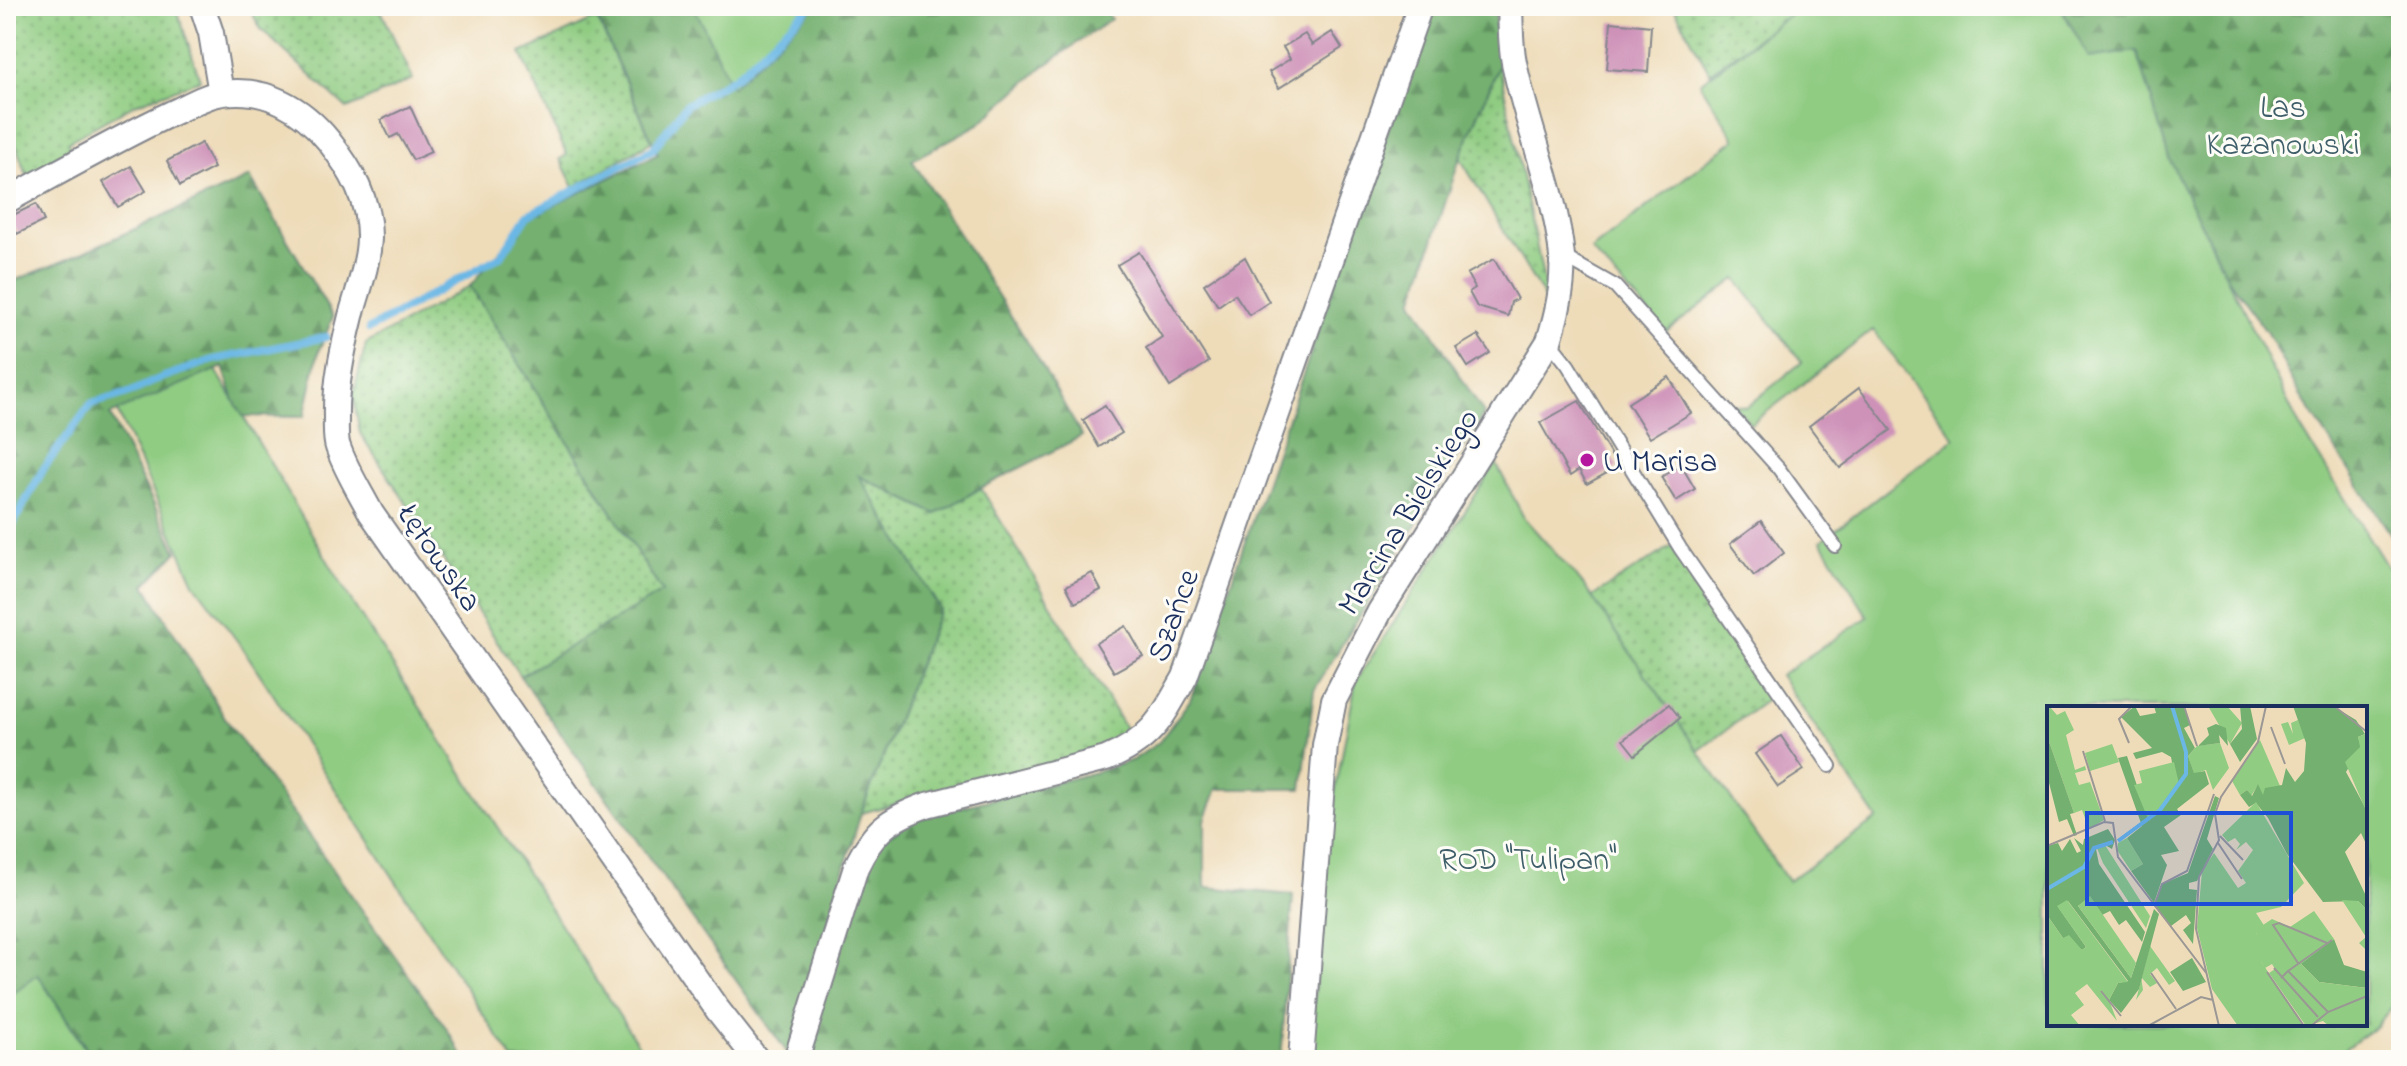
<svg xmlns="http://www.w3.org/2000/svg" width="2407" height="1066" viewBox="0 0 2407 1066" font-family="'Indie Flower',sans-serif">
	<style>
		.grass { fill: url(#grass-dots); stroke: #567e70; stroke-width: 2 }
		.forest { fill: url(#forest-firs); stroke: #487067; stroke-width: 2 }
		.garden { fill: #90cc82; stroke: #567e70; stroke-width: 2; fill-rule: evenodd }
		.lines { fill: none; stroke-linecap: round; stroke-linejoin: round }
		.stream { stroke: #6bb7e5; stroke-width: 8 }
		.building { fill: #ce91b8 }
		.service-casing { stroke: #84868c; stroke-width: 16 }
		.minor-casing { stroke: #84868c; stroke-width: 28 }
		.service { stroke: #fff; stroke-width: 12 }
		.minor { stroke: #fff; stroke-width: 24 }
		.poi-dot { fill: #b5179e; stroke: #fdfcf7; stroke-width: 3 }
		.labels { text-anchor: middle; stroke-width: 6; stroke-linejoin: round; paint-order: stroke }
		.park-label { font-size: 32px; fill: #3e5e69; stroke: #fdfcf7 }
		.poi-label { font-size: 32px; fill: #1b2f5e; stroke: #fdfcf7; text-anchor: start }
		.street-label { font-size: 32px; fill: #1b2f5e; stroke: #fdfcf7 }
		.inset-river { fill: none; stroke: #6bb7e5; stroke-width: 4 }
		.inset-road { fill: none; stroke: #9a9795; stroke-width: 2 }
		.view { fill: #1d4ed8; fill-opacity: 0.15; stroke: #1d4ed8; stroke-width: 4 }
		.inset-edge { fill: none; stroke: #1b2f5e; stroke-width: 4 }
	</style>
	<defs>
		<pattern id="grass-dots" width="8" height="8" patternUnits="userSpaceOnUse" patternTransform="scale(2)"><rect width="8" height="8" fill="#90cc82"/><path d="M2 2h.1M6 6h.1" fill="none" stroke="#75a66e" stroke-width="1.8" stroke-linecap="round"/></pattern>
		<pattern id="forest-firs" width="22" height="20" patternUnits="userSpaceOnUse" patternTransform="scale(2)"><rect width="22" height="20" fill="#74b070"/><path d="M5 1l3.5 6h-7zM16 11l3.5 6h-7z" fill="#5e905f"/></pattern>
	</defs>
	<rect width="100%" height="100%" fill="#fdfcf7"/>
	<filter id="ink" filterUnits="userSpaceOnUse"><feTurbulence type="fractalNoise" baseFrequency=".0125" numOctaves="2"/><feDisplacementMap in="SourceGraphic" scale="16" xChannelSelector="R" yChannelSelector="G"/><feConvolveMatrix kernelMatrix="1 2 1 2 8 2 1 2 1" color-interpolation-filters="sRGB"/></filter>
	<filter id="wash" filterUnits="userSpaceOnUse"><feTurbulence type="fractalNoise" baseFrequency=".006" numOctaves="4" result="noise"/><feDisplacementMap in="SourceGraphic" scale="32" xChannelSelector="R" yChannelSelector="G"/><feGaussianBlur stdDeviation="1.8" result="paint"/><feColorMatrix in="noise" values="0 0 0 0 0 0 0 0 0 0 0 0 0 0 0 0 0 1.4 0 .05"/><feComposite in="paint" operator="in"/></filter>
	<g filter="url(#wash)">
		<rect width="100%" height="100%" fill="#eedcb9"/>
		<g class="grass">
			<path d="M6 6H176L200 80 135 104 68 142 74 156 29 181 6 119Z"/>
			<path d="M248 6H379L413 79 347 109 261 29Z"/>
			<path d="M1673 6H1801L1710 73Z"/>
			<path d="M597 18 652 141 574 187 560 159 567 155 521 53Z"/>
			<path d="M1499 65 1549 306 1460 158Z"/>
			<path d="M470 286 663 592 520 676 360 433 353 396 366 344Z"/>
			<path d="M858 475 936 514 981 488 1132 740 1127 744 861 813 940 609Z"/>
			<path d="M1672 546 1773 695 1698 751 1592 597Z"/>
		</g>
		<g class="forest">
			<path d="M592 6H1103L1111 19 1043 67 979 124 912 160 1035 354 1082 436 981 488 936 514 859 476 940 609 861 813 789 1055 520 676 662 592 470 286 530 217 658 154Z"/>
			<path d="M1431 6H1499L1495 18 1499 65 1460 158 1413 301 1484 414 1314 690 1302 789H1217L1205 820V887L1293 895 1281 1060H802L867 866 876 845 912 820 1096 772 1133 760 1159 742 1190 700Z"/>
			<path d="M2060 6H2401V550L2302 398 2267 333 2227 277 2169 159 2137 51 2089 58Z"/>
			<path d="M250 177 333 317 319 350 304 417 239 416 223 367 110 415 177 552 145 585 227 721 447 1029 465 1060H94L38 975 6 999V284L66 260Z"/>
		</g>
		<g class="garden">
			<path d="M694 6H816L732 87Z"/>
			<path d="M1801 6H2060L2089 58 2137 51 2169 159 2300 427 2401 589V997L2375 1027 2329 1060H1310L1323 856 1356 681 1496 463 1524 518 1582 583 1788 881 1877 819 1780 675 1868 617 1821 541 1955 438 1873 330 1751 424 1732 404 1747 407 1802 362 1736 279 1666 332 1591 250 1735 139 1700 83ZM2049 708H2365V1024H2049Z"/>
			<path d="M216 370 353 604 648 1060H513L244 650 194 583 117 411Z"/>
			<path d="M38 975 92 1060H6V999Z"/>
		</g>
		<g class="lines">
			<g class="stream">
				<path d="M369 329 501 256 528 215 653 149 686 105 735 77 811 6"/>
				<path d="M6 543 9 531 44 468 91 404 129 393 161 378 213 360 326 337"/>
			</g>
		</g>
		<g id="blocks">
			<g class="building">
				<path d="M1611 22 1651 26 1648 72 1607 69Z"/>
				<path d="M1332 32 1342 48 1279 88 1269 72 1290 59 1283 47 1305 34 1312 45Z"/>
				<path d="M410 106 431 152 413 160 398 134 390 138 381 120Z"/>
				<path d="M201 143 214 168 180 186 167 161Z"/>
				<path d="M131 166 146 191 118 207 103 182Z"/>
				<path d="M36 204 44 221 17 234 9 217Z"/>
				<path d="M1139 252 1209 362 1170 387 1146 348 1162 337 1117 265Z"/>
				<path d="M1245 257 1269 302 1249 315 1235 294 1218 306 1204 284Z"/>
				<path d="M1494 259 1517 299 1511 302 1508 316 1477 307 1469 292 1475 288 1467 274Z"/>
				<path d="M1478 335 1490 353 1468 367 1456 348Z"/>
				<path d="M1669 377 1691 413 1650 438 1628 403Z"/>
				<path d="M1859 388 1891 430 1840 468 1809 426Z"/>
				<path d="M1579 401 1618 467 1587 484 1579 470 1570 476 1540 423Z"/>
				<path d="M1105 406 1122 433 1099 447 1083 420Z"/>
				<path d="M1681 465 1695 489 1676 501 1661 477Z"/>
				<path d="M1761 521 1784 553 1754 576 1730 544Z"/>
				<path d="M1092 573 1101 590 1075 603 1066 586Z"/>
				<path d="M1126 626 1143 656 1114 672 1096 643Z"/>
				<path d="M1669 704 1680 718 1635 755 1623 740Z"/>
				<path d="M1781 736 1804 770 1778 787 1755 754Z"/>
			</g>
		</g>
	</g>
	<g filter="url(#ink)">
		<use href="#blocks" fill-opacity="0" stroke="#84868c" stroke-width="2"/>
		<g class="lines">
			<g class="service-casing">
				<g id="service">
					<path d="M1562 256 1615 286 1779 469 1835 546"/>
					<path d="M1549 341 1568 365 1680 548 1830 766"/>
				</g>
			</g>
			<g class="minor-casing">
				<g id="minor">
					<path d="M202 6 211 33 221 93"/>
					<path d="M6 201C61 171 115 140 172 113 188 106 205 95 223 93 266 87 302 108 328 140 351 169 370 201 369 239 368 265 358 290 351 316 343 348 335 384 336 417 336 427 335 439 338 447 346 470 360 492 371 513L717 1009 757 1060"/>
					<path d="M796 1060 856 867C874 830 888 819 927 805L1106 759C1152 740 1162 718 1185 677L1420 6"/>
					<path d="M1301 1060 1325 745 1334 700 1380 611 1549 341C1557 314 1564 286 1562 257 1556 193 1528 130 1515 67 1510 47 1511 27 1510 6"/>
				</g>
			</g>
			<use href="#service" class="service"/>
			<use href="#minor" class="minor"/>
		</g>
	</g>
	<circle class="poi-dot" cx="1587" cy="460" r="8"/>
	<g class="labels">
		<g class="park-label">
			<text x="2283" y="117">Las<tspan x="2283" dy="37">Kazanowski</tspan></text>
			<text x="1528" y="869">ROD "Tulipan"</text>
		</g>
		<g class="poi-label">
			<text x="1603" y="471">U Marisa</text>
		</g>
		<g class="street-label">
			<text transform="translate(1407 511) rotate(-58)" y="11">Marcina Bielskiego</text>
			<text transform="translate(441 557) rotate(55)" y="11">Łętowska</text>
			<text transform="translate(1172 615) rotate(-70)" y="11">Szańce</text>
		</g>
	</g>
	<g transform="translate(2047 706)">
		<rect width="320" height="320" fill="#eedcb9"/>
		<path d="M2 0 10 9 18 5 27 24 19 29 28 64 38 60 39 64 28 67 32 79 43 76 57 114 42 123 35 104 27 107 0 30ZM161 0H180L195 17 183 38ZM251 14 258 32 242 39 234 18 241 16 246 28 244 17ZM213 34 233 80 216 91 211 79 204 90 200 84 193 89 185 75ZM173 37 182 62 166 84 159 64 147 68 141 50 150 40ZM65 38 72 56 43 65 38 47ZM80 132 96 158 84 165 70 144 71 137ZM103 240 128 275 122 279 110 262 103 268 110 277 103 281 94 271 96 284 89 294Z" fill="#90cc82"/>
		<path d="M88 0 93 10 109 7 107 0H137L143 19 137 22 148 42 141 50 147 67 158 65 162 78 130 103 134 109 117 121 132 145 114 149 120 159 107 197 84 165 96 158 80 132 95 120 71 52 80 50 98 103 127 67 124 51 115 46 89 53 86 47 105 42 74 11ZM193 0H203L210 33 193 56 183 38 195 23ZM246 0H286L309 14 318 28 311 31 314 41 299 66 319 103 320 140 314 127 298 146 320 192V204L311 195 276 196 240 148 221 112 209 97 202 101 193 89 200 84 205 90 211 78 216 89 218 82 235 79 239 62 248 76 257 65 259 37ZM169 18 179 22 181 40 172 29 173 37 151 40 162 29 160 22ZM0 30 27 107 23 108 30 129 27 130 20 113 12 116 0 69ZM168 90 172 92 160 133 166 143 150 175 142 177V183L150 184 146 238 136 224 144 217 139 209 124 220 107 200 115 178 141 167ZM61 123 68 134 65 143 58 139 49 143 52 158 98 226 95 236 79 214 72 219 63 205 55 209 43 191 31 200 84 272 107 203 112 208 92 283 74 307 62 294 71 277 81 275 21 195 11 201 39 241 35 244 16 232 0 209V140L11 137 15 145 23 133 30 147 34 145 27 132 36 139 37 133ZM287 233 297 259 320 266V282L272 276 253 257ZM145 252 159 276 136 285 123 266Z" fill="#74b070"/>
		<path d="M267 205 287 233 254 258 272 276 320 282V320H282L276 315 259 320 222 267 228 263 225 258 218 262 214 255 209 226 216 219 225 213 243 221Z" fill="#90cc82"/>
		<path d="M318 28 320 31V107L298 56 313 41 311 31ZM127 56 132 78 102 115 87 79 95 77 92 65ZM209 96 257 177 234 201 209 207 218 221 209 227 222 250 214 255 256 320H191L165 283 150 222 155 165 167 147 191 182 199 177 191 165 206 144 199 136 189 144 193 138 188 132 181 136 175 129ZM58 139 103 210 99 222 56 157 50 142ZM43 190 89 257 84 272 31 200ZM20 194 81 276 71 277 62 294 70 315 40 278 28 287 37 299 24 309 33 320H0V209L16 232 22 229 35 244 39 241 10 200ZM295 194 311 195 319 203 320 245 312 237 319 231Z" fill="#90cc82"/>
		<path class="inset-river" d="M71 135 113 104 139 68V46L125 0M0 183 37 161 47 142 66 136"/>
		<path class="inset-road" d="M137 0 150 40M287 0 320 26M224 21 238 58M82 37 72 13 85 0M36 45 58 115M173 130 196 154M171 137 195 173M0 140 57 116 66 117 71 151 160 268M107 200 115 178 140 165 167 88M251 257 226 219 232 217 280 237M227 262 271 311M241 265 285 234M220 266 257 320M104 267 129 303M234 272 241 265 281 306M54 285 74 310M101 320 154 291 166 294M172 320 149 223 152 171 172 134 168 108 174 91 211 36 219 0M264 320 281 306 320 290"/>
		<path class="view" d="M40 107H244V198H40Z"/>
		<rect width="320" height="320" class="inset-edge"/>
	</g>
	<rect width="2407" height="1066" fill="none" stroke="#fdfcf7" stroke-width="32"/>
</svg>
